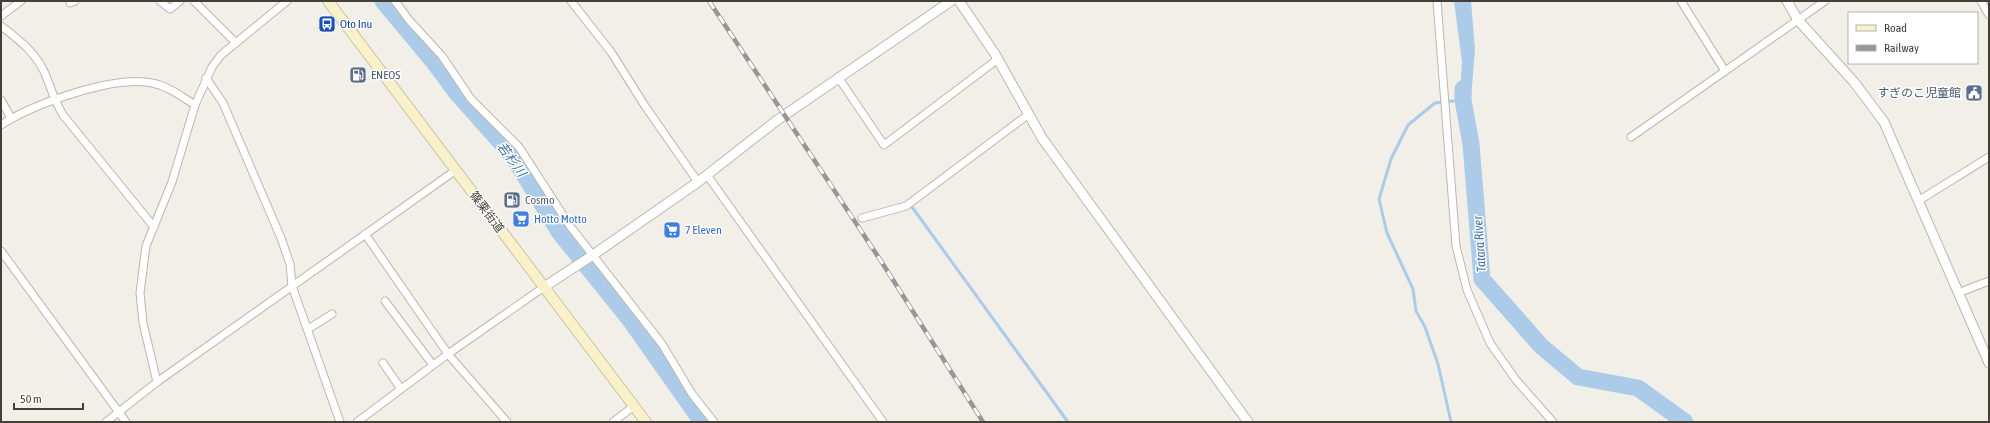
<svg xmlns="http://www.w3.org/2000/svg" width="1990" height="423" viewBox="0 0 1990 423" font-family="'Asap Condensed','Noto Sans JP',sans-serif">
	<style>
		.water { fill: #abcbe8 }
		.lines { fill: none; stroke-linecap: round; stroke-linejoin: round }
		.stream { stroke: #abcbe8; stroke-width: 3 }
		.river { stroke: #abcbe8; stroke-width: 17 }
		.minor-casing { stroke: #bcb7ab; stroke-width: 9 }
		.tertiary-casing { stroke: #bcb7ab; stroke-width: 11 }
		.secondary-casing { stroke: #ccc49c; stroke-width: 12 }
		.minor { stroke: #fff; stroke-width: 7 }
		.tertiary { stroke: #fff; stroke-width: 9 }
		.secondary { stroke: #f8f1cb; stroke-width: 10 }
		.rail-casing { stroke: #969696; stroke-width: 4.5 }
		.rail { stroke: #fff; stroke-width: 3; stroke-dasharray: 9; stroke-linecap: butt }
		.labels { text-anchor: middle; stroke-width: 3; stroke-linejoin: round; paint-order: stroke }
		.transit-label { font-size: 12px; fill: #164399; stroke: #fff; text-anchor: start }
		.service-label { font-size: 12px; fill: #4e5e75; stroke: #fff; text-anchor: start }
		.street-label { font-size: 12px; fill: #444037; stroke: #fff }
		.shop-label { font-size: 12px; fill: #366cbe; stroke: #fff; text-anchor: start }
		.water-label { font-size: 13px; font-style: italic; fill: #3c71a4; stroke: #fff }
	</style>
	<rect width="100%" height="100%" fill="#f2efe8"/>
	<path class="water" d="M1454 1H1471L1475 50 1470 110 1459 111 1462 62Z"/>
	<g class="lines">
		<g class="stream">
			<path d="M912 207 1068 422"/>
			<path d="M1451 422 1438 364 1425 327 1416 311 1413 289 1387 233 1379 199 1391 159 1408 125 1435 103 1462 100"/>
		</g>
		<g class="river">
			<path d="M383 1 433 61 456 92 512 155 560 233 631 321 702 422"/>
			<path d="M1463 89V100L1471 144 1482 279 1541 346 1578 377 1638 388 1685 422"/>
		</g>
		<g class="minor-casing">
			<g id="minor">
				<path d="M70 1V3L75 1"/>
				<path d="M160 1 170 9 180 1"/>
				<path d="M194 1 236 43"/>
				<path d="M395 1 409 20 442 56 471 99 519 147 570 226 662 344 692 394 714 422"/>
				<path d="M571 1 611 52 645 106 698 182"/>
				<path d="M1437 1 1456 246 1467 290 1490 343 1516 380 1553 422"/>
				<path d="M1681 1 1725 71"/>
				<path d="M1981 1 1989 15"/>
				<path d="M1 16 21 1"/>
				<path d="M1 26C19 40 37 53 46 76 52 91 54 100 63 115L154 227"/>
				<path d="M838 77 884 145 998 59"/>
				<path d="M206 78 223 103 281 238 290 264 292 286 340 422"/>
				<path d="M1 100 11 118"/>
				<path d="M1 125C33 104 114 75 152 83 168 86 182 97 195 105"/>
				<path d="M1631 137 1825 1"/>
				<path d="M707 175 883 422"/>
				<path d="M1918 201 1989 157"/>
				<path d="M862 218 906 206 1029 114"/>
				<path d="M365 234 448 354 507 422"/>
				<path d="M1 251 126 422"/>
				<path d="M1958 293 1989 281"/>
				<path d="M385 301 433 365"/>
				<path d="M308 329 332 314"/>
				<path d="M383 363 401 389"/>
				<path d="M157 382 143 323 140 293 146 246 172 182 195 105 212 67 221 55 287 1"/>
				<path d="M106 422 157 382 456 170"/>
				<path d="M357 422 448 354 544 287"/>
				<path d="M613 422 634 406"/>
			</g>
		</g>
		<g class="tertiary-casing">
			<g id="tertiary">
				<path d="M959 1 995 54 1042 138 1248 422"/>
				<path d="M1787 1 1798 20 1854 82 1884 122 1989 363"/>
				<path d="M544 287 593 255 698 182 776 121 951 1"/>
			</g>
		</g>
		<g class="secondary-casing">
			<path id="secondary" d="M328 1 646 422"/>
		</g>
		<use href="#minor" class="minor"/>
		<use href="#tertiary" class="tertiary"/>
		<use href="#secondary" class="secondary"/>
		<g class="rail-casing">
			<path id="rail" d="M709 1 881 261 983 422"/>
		</g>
		<use href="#rail" class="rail"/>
	</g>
	<defs>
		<g id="bus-square" transform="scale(0.9)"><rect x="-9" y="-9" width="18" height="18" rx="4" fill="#1a4fb4" stroke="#fff"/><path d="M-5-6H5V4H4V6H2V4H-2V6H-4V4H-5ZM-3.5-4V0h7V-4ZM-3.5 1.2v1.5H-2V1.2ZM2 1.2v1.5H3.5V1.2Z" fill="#fff"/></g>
		<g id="fuel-square" transform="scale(0.9)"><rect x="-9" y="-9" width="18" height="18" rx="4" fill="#5c6f8a" stroke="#fff"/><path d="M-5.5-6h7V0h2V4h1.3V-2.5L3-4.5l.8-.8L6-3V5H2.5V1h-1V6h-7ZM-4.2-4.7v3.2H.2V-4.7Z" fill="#fff"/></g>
		<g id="civic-square" transform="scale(0.9)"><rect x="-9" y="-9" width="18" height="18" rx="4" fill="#5c6f8a" stroke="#fff"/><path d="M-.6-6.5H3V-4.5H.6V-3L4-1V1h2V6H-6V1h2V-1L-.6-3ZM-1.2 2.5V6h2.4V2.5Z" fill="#fff"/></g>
		<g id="supermarket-square" transform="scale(0.9)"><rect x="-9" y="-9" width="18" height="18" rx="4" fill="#3f7fe0" stroke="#fff"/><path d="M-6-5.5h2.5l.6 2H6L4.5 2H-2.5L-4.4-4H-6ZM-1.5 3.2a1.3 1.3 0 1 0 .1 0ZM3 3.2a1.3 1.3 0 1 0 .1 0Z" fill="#fff"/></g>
	</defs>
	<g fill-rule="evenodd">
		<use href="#bus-square" x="327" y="24"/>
		<use href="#fuel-square" x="358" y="75"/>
		<use href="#civic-square" x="1974" y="93"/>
		<use href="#fuel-square" x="512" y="200"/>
		<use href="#supermarket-square" x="521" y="219"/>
		<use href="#supermarket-square" x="672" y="230"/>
	</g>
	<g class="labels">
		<g class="transit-label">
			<text x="340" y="28">Oto Inu</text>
		</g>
		<g class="service-label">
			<text x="371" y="79">ENEOS</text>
			<text x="1961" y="97" text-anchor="end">すぎのこ児童館</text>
			<text x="525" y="204">Cosmo</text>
		</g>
		<g class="street-label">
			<text transform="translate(487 212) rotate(53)" y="4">篠栗街道</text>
		</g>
		<g class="shop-label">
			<text x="534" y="223">Hotto Motto</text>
			<text x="685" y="234">7 Eleven</text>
		</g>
		<g class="water-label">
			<text transform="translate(512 159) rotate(54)" y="5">若杉川</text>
			<text transform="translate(1479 244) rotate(-94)" y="5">Tatara River</text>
		</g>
	</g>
	<rect width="1990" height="423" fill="none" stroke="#444037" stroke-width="4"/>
	<rect x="1848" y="12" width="130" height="52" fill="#ffffff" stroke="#b4b3af"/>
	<rect x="1856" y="25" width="20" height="6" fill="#f8f1cb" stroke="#b4b3af"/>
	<text x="1884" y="32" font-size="12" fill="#444037">Road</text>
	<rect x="1856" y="45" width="20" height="6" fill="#969696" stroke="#b4b3af"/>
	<text x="1884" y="52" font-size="12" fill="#444037">Railway</text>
	<path d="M14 403v6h69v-6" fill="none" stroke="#444037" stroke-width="2"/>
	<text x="20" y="403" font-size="12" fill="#444037" stroke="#ffffff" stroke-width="3" paint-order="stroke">50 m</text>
</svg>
